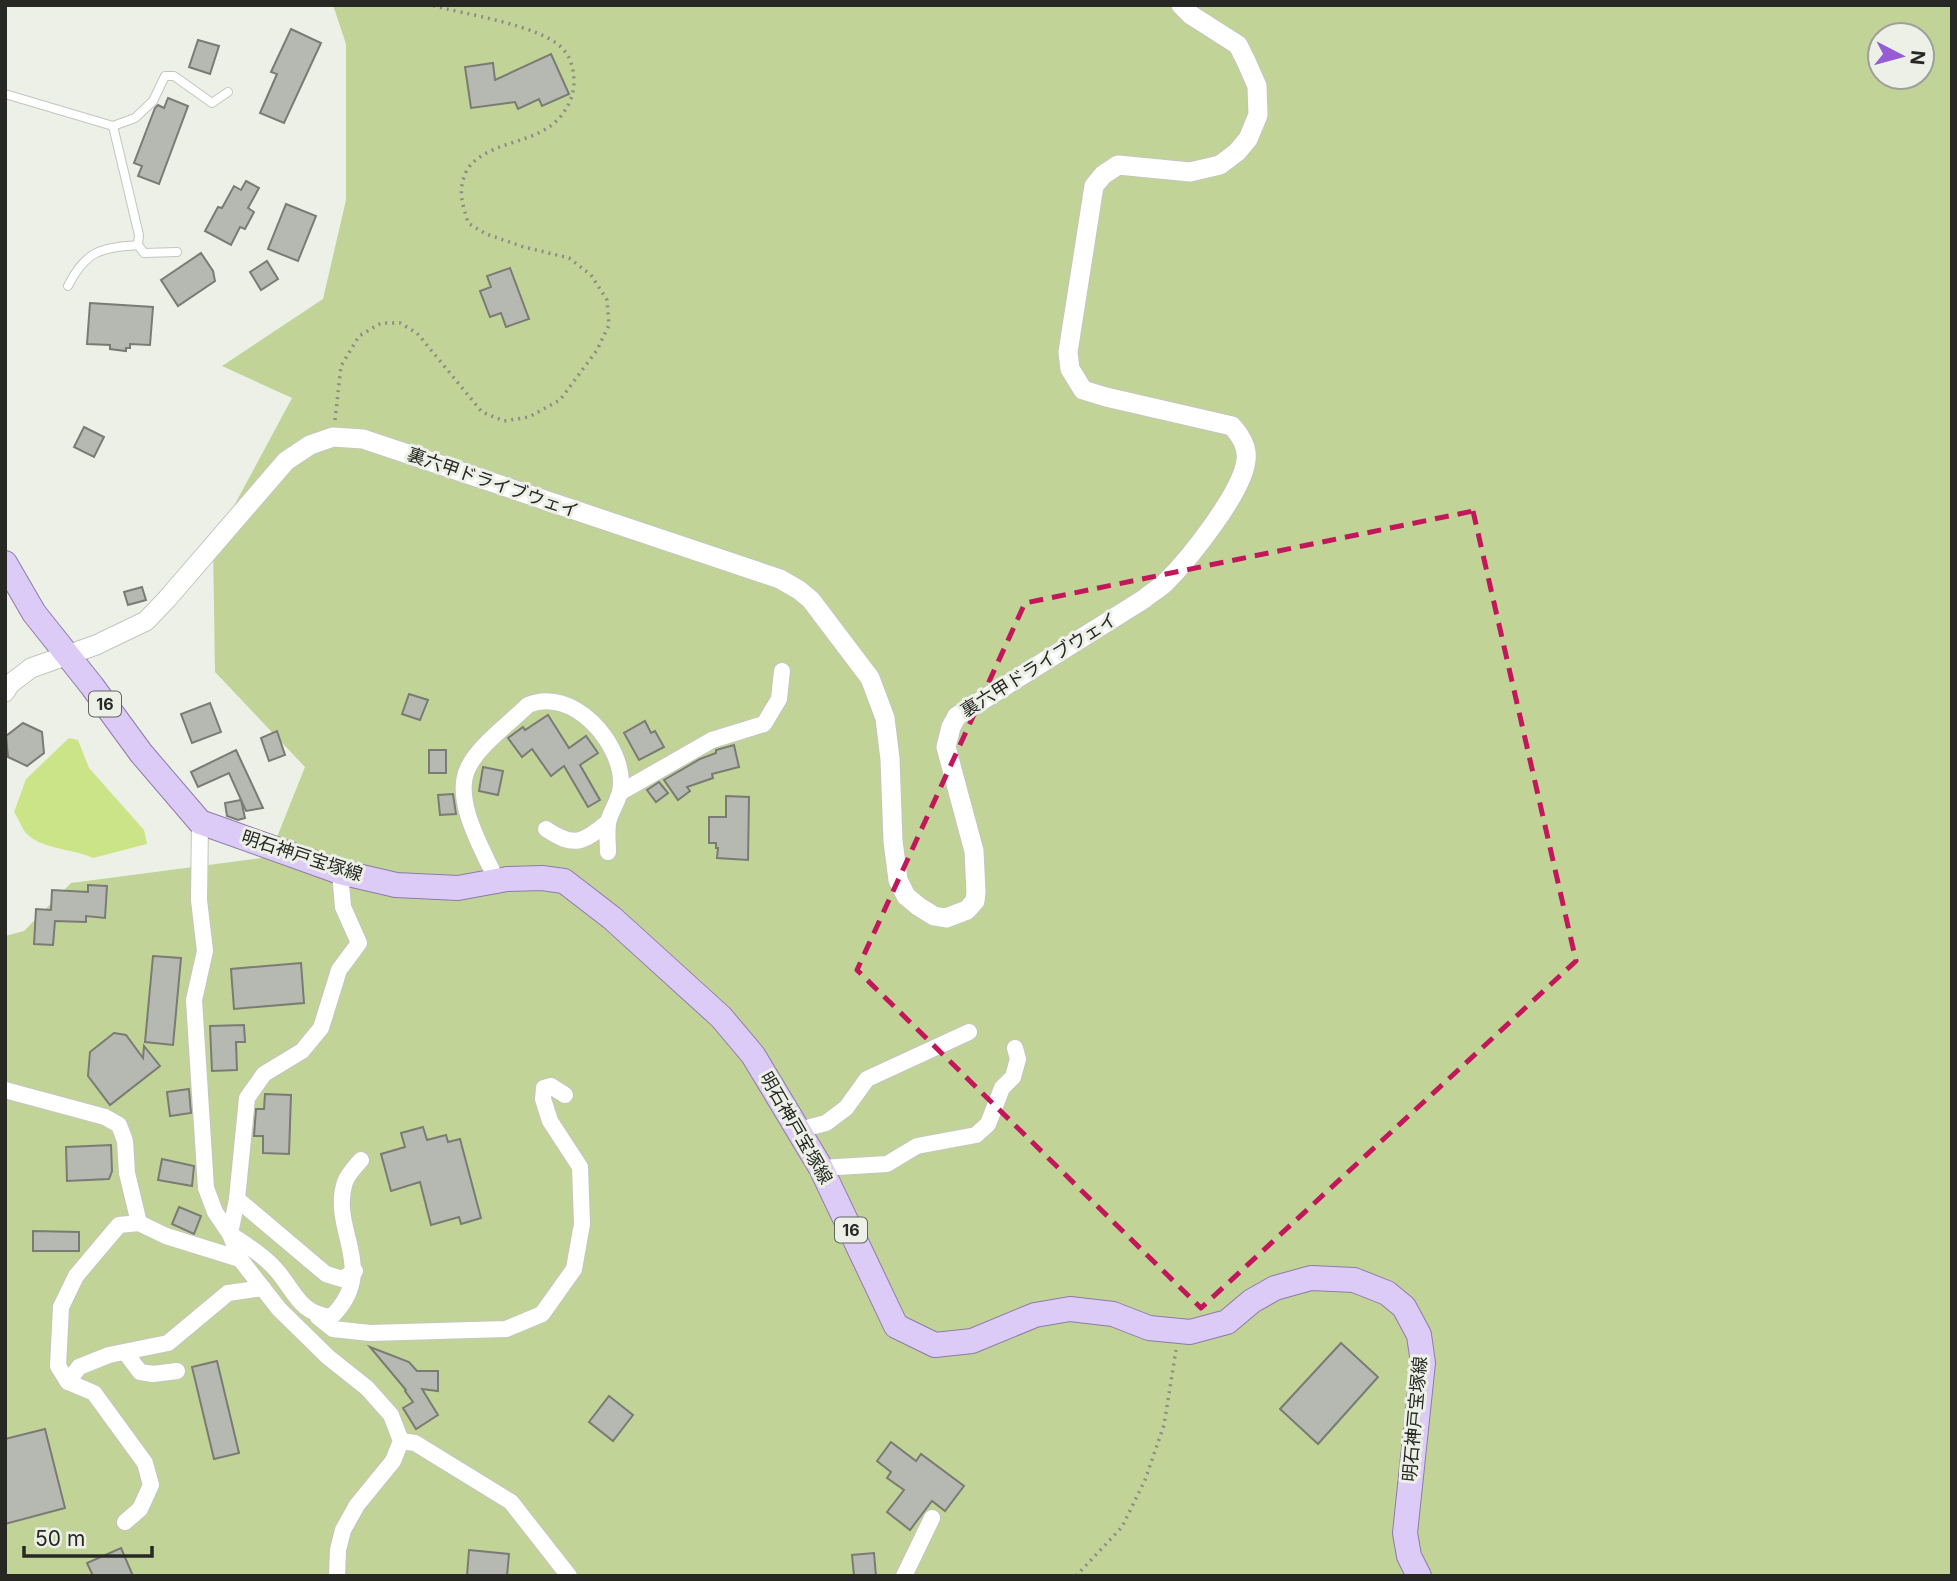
<svg xmlns="http://www.w3.org/2000/svg" width="1957" height="1581" viewBox="0 0 1957 1581" font-family="Inter,'Noto Sans JP',sans-serif">
	<style>
		.green { fill: #c2d398; fill-rule: evenodd }
		.water { fill: #cce488 }
		.building { fill: #b6b9b1; stroke: #7a7c74; stroke-width: 2 }
		.lines { fill: none; stroke-linecap: round; stroke-linejoin: round }
		.service-casing { stroke: #c3c6bd; stroke-width: 10 }
		.minor-casing { stroke: #c3c6bd; stroke-width: 18 }
		.tertiary-casing { stroke: #c3c6bd; stroke-width: 21 }
		.primary-casing { stroke: #8e7aa9; stroke-width: 26 }
		.path { stroke: #8b8d86; stroke-width: 3.5; stroke-dasharray: 2 5; stroke-linecap: butt }
		.service { stroke: #fff; stroke-width: 8 }
		.minor { stroke: #fff; stroke-width: 16 }
		.tertiary { stroke: #fff; stroke-width: 19 }
		.primary { stroke: #dccaf7; stroke-width: 24 }
		.marked { fill: none; stroke: #c2185b; stroke-width: 5; stroke-dasharray: 14 9; stroke-linejoin: round }
		.labels { text-anchor: middle; stroke-width: 6; stroke-linejoin: round; paint-order: stroke }
		.shield { fill: #edf0e7; stroke: #62645e; stroke-width: 2 }
		.shield-label { font-size: 16px; font-weight: bold; fill: #272824 }
		.street-label { font-size: 18px; fill: #272824; stroke: #edf0e7 }
	</style>
	<rect width="100%" height="100%" fill="#edf0e7"/>
	<path class="green" d="M333 5H1952V1576H5V936L24 931 71 883 269 857 305 767 215 672 213 545 292 398 222 366 323 299 346 200V44ZM1880 35H1922V77H1880Z"/>
	<path class="water" d="M69 738 78 740 89 768 144 830 147 844 93 858C72 848 41 850 25 832 21 826 18 818 14 812L26 779Z"/>
	<g class="building">
		<path d="M291 29 321 43 284 123 260 113 277 74 271 72Z"/>
		<path d="M198 40 219 46 210 74 189 67Z"/>
		<path d="M551 54 569 94 542 106 539 99 518 109 515 102 471 108 465 67 493 63 495 80Z"/>
		<path d="M168 98 188 106 159 184 138 176 142 166 134 163 155 108 158 105 164 108Z"/>
		<path d="M246 181 259 188 248 208 254 212 245 229 240 227 231 245 205 231 218 207 222 208 234 186 241 190Z"/>
		<path d="M286 204 316 216 298 261 268 249Z"/>
		<path d="M201 253 213 271 215 281 178 306 161 280Z"/>
		<path d="M267 261 278 279 261 290 250 272Z"/>
		<path d="M510 268 529 319 506 327 501 313 490 317 480 291 491 287 487 276Z"/>
		<path d="M90 303 153 307 150 345 130 344V348H126V351L110 349V345L87 344Z"/>
		<path d="M84 427 104 437 94 457 74 447Z"/>
		<path d="M142 587 146 600 128 605 124 592Z"/>
		<path d="M409 694 428 700 420 720 402 714Z"/>
		<path d="M210 703 221 732 192 743 181 714Z"/>
		<path d="M548 715 569 748 586 736 598 753 580 765 600 800 588 807 564 766 551 776 532 749 522 757 508 738 523 727 525 730Z"/>
		<path d="M645 721 651 733 655 731 664 747 639 760 624 733Z"/>
		<path d="M23 723 42 732 44 753 27 766 8 757 6 736Z"/>
		<path d="M277 731 285 755 269 761 261 738Z"/>
		<path d="M734 745 739 767 712 774 713 778 687 787 690 791 678 800 664 780 700 759 716 753V750Z"/>
		<path d="M236 750 263 808 246 811 229 773 198 787 191 772Z"/>
		<rect x="429" y="750" width="17" height="23"/>
		<path d="M483 767 503 771 498 795 479 791Z"/>
		<path d="M659 782 668 793 656 802 647 790Z"/>
		<path d="M453 794 456 814 440 815 438 795Z"/>
		<path d="M726 796 749 797 748 860 717 858 718 848H716V843H709V817H726Z"/>
		<path d="M241 800 245 818 238 820 227 816 225 803Z"/>
		<path d="M88 885 107 886 105 918 86 916V922L55 921 53 945 34 944 36 909 51 910 52 890 88 892Z"/>
		<path d="M153 956 181 958 173 1045 145 1042Z"/>
		<path d="M301 963 304 1003 234 1009 231 969Z"/>
		<path d="M244 1025 245 1042H236L237 1070 212 1071 210 1026Z"/>
		<path d="M114 1033 126 1035 143 1058 144 1046 160 1066 110 1105 88 1076 90 1052Z"/>
		<path d="M189 1089 191 1113 170 1116 167 1092Z"/>
		<path d="M265 1094 291 1095 289 1154 263 1153V1136H254L256 1109H264Z"/>
		<path d="M423 1127 427 1140 446 1135 448 1142 460 1139 481 1218 461 1224 459 1217 431 1225 420 1182 391 1191 381 1154 405 1147 401 1133Z"/>
		<path d="M111 1145 112 1171 109 1179 67 1181 66 1147Z"/>
		<path d="M162 1159 194 1166 192 1186 158 1180Z"/>
		<path d="M179 1207 201 1216 194 1234 172 1224Z"/>
		<path d="M33 1231 79 1232V1251H33Z"/>
		<path d="M1341 1343 1378 1377 1318 1444 1280 1409Z"/>
		<path d="M370 1347 409 1362 417 1371H438V1391L422 1389 438 1415 416 1429 403 1408 413 1402 405 1391 406 1390Z"/>
		<path d="M217 1361 239 1453 214 1459 192 1367Z"/>
		<path d="M609 1396 633 1415 613 1441 589 1422Z"/>
		<path d="M45 1429 65 1508 5 1524V1439Z"/>
		<path d="M891 1442 916 1461 921 1454 964 1486 945 1511 932 1501 910 1530 887 1512 904 1490 887 1478 891 1472 877 1461Z"/>
		<path d="M121 1548 133 1576H93L87 1563Z"/>
		<path d="M469 1550 509 1554 507 1576H467Z"/>
		<path d="M874 1553 876 1576H854L852 1555Z"/>
	</g>
	<g class="lines">
		<g class="service-casing">
			<g id="service">
				<path d="M5 94 113 126 135 118 153 101 165 76H174L212 103 228 92"/>
				<path d="M113 126 139 235 138 245 144 253 177 252"/>
				<path d="M68 286C86 250 101 248 138 245"/>
			</g>
		</g>
		<g class="minor-casing">
			<g id="minor">
				<path d="M621 792 712 740 764 724 779 699 782 671"/>
				<path d="M200 822 199 900 205 951 194 1000 206 1188 215 1212 230 1234 240 1259 279 1309 328 1357 367 1388 391 1415 401 1441 393 1461 357 1505 343 1530 338 1550 337 1576"/>
				<path d="M546 829C574 848 583 843 608 822"/>
				<path d="M340 872 343 907 359 943 339 970 321 1028 302 1051 264 1074 247 1098 237 1199 230 1234C246 1245 265 1256 278 1272 296 1294 300 1313 331 1317 380 1270 329 1230 345 1182 348 1174 355 1167 361 1160"/>
				<path d="M497 881C484 852 452 800 468 768 478 746 510 723 528 705 572 686 622 742 621 784 621 797 613 807 609 819 606 829 608 841 608 852"/>
				<path d="M5 1090 105 1117 119 1125 125 1141 127 1173 139 1223"/>
				<path d="M799 1130 826 1123 846 1108 867 1079 969 1032"/>
				<path d="M821 1168 887 1164 917 1146 976 1135 988 1124 1002 1088 1013 1077 1018 1059 1015 1048"/>
				<path d="M237 1199 326 1274 342 1279 355 1271"/>
				<path d="M318 1317 333 1329 370 1333 506 1329 542 1314 574 1269 582 1224 580 1167 550 1121 543 1099 544 1088 551 1086 565 1095"/>
				<path d="M125 1352 140 1372 153 1374 177 1371"/>
				<path d="M68 1382 79 1367 109 1355 168 1343 228 1293 263 1288"/>
				<path d="M401 1441 415 1443 511 1502 569 1576"/>
				<path d="M125 1522 140 1509 151 1485 145 1463 94 1393 68 1382 58 1366 61 1307 76 1276 119 1225 139 1223 166 1236 240 1259"/>
				<path d="M904 1576 932 1518"/>
			</g>
		</g>
		<g class="tertiary-casing">
			<path id="tertiary" d="M5 692 10 684 31 668 96 645 146 621 167 599 286 461 310 445 333 437 363 439 780 579 799 590 811 600 870 678 885 718 890 759 893 841 898 880 906 896 918 906 934 916 946 918 967 910 975 901 976 892 974 851 946 747 951 727 957 716 1144 599C1151 593 1160 588 1166 582 1189 559 1243 492 1246 460 1248 447 1240 435 1232 426L1106 397 1083 390 1070 369 1068 352 1094 186 1103 175 1118 165 1190 172 1220 165 1237 152 1248 139 1258 115 1257 86 1246 61 1238 45 1191 15 1181 5"/>
		</g>
		<g class="primary-casing">
			<path id="primary" d="M5 563 34 613 92 686 141 753 200 822 340 872 396 885 458 888 507 879 542 878 564 881 612 918 721 1017 753 1055 821 1168 896 1326 935 1345 972 1341 1035 1315 1070 1309 1113 1314 1149 1328 1190 1332 1227 1322 1252 1301 1275 1288 1311 1278 1354 1280 1387 1293 1404 1307 1419 1335 1423 1363 1405 1533 1409 1556 1419 1576"/>
		</g>
		<g class="path">
			<path d="M335 420 341 366 359 336 381 323H400L417 333 482 412 504 421 529 417 560 400 597 350 609 325 607 300 591 275 569 258 524 247 486 234 468 223C463 204 457 192 466 172 481 143 530 144 553 124 565 114 574 98 574 82 574 70 571 57 562 48 540 25 463 14 431 5"/>
			<path d="M1076 1576 1122 1527 1145 1480 1164 1425 1176 1350"/>
		</g>
		<use href="#service" class="service"/>
		<use href="#minor" class="minor"/>
		<use href="#tertiary" class="tertiary"/>
		<use href="#primary" class="primary"/>
	</g>
	<path class="marked" d="M1473 511 1576 961 1201 1308 857 970 1025 603Z"/>
	<g class="labels">
		<g class="shield">
			<rect x="89" y="691.5" width="32" height="25" rx="5"/>
			<rect x="835" y="1217.5" width="32" height="25" rx="5"/>
		</g>
		<g class="shield-label">
			<text x="105" y="710">16</text>
			<text x="851" y="1236">16</text>
		</g>
		<g class="street-label">
			<text transform="translate(493 483) rotate(19)" y="6">裏六甲ドライブウェイ</text>
			<text transform="translate(1039 665) rotate(-32)" y="6">裏六甲ドライブウェイ</text>
			<text transform="translate(302 856) rotate(18)" y="6">明石神戸宝塚線</text>
			<text transform="translate(796 1128) rotate(60)" y="6">明石神戸宝塚線</text>
			<text transform="translate(1415 1419) rotate(-85)" y="6">明石神戸宝塚線</text>
		</g>
	</g>
	<rect width="1957" height="1581" fill="none" stroke="#272824" stroke-width="14"/>
	<g transform="translate(1901 56) rotate(96)"><circle r="33" fill="#edf0e7" stroke="#9ea099" stroke-width="2"/>
	<path d="M0-5L12 26L0 18L-12 26Z" fill="#955cd5"/>
	<text y="-10" font-size="19" font-weight="bold" text-anchor="middle" fill="#272824">N</text>
	</g>
	<path d="M24 1546v10h128v-10" fill="none" stroke="#272824" stroke-width="3.5"/>
	<text x="35" y="1546" font-size="21" fill="#272824" stroke="#edf0e7" stroke-width="5" paint-order="stroke">50 m</text>
</svg>
